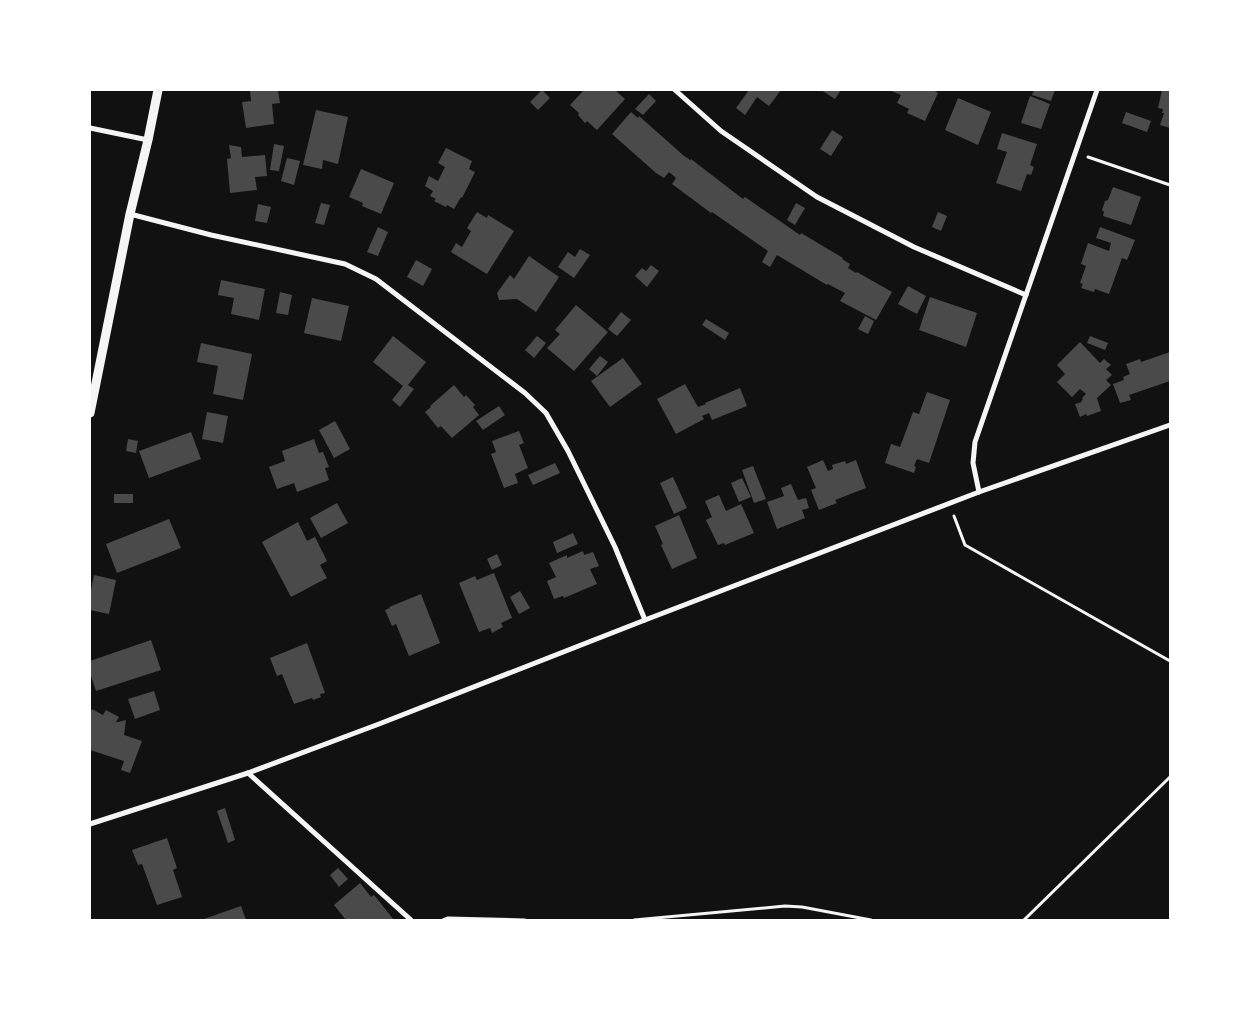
<svg xmlns="http://www.w3.org/2000/svg" width="1260" height="1010" viewBox="0 0 1260 1010" font-family="Figtree,sans-serif">
	<style>
		.building { fill: #4a4a4a }
		.lines { fill: none; stroke-linecap: round; stroke-linejoin: round }
		.path { stroke: #f5f5f5; stroke-width: 3 }
		.minor { stroke: #f5f5f5; stroke-width: 5 }
		.tertiary { stroke: #f5f5f5; stroke-width: 9 }
	</style>
	<rect width="100%" height="100%" fill="#111"/>
	<g class="building">
		<path d="M250 90H278L280 103 272 104 274 124 246 128 242 102 251 101Z"/>
		<path d="M542 90 550 98 538 110 530 102Z"/>
		<path d="M584 90H615L625 99 597 130 587 121 585 123 578 115 579 113 570 105Z"/>
		<path d="M749 90H759L761 91 762 90H781L769 106 757 97 745 115 736 108Z"/>
		<path d="M821 90H841L835 99Z"/>
		<path d="M889 90H933L938 93 925 121 907 113 909 109 897 103 901 95Z"/>
		<path d="M1034 90H1055L1051 101 1032 95Z"/>
		<path d="M1162 90H1170V128L1160 125 1164 113H1162L1163 109 1158 108Z"/>
		<path d="M649 94 656 101 643 115 635 109Z"/>
		<path d="M1030 96 1050 104 1041 129 1021 123Z"/>
		<path d="M958 98 991 112 978 145 945 130Z"/>
		<path d="M316 110 348 117 338 164 323 160 322 169 303 165Z"/>
		<path d="M631 112 638 118 639 116 683 155 690 160 691 159 743 199 745 197 800 235 801 233 843 258 842 259 850 264 848 268 856 273 857 272 892 292 876 320 840 301 845 293 828 284 827 285 777 255 770 267 762 262 768 251 712 212 711 213 672 184 676 178 669 172 664 178 656 173 612 134Z"/>
		<path d="M1126 112 1151 121 1147 132 1122 123Z"/>
		<path d="M832 130 843 137 831 156 820 149Z"/>
		<path d="M1002 133 1037 144 1030 165 1034 167 1031 175 1027 174 1021 191 996 183 1007 152 997 149Z"/>
		<path d="M274 144 284 146 279 171 270 170Z"/>
		<path d="M229 145 241 147 242 157 265 155 267 176 255 177 257 190 230 193 227 159 231 158Z"/>
		<path d="M446 148 472 161 469 169 475 172 462 198 461 197 454 209 447 205 446 207 434 201 436 199 430 196 433 191 425 186 429 176 438 181 445 167 438 163Z"/>
		<path d="M287 158 300 161 294 185 281 181Z"/>
		<path d="M361 169 394 183 381 214 362 206 363 203 349 197Z"/>
		<path d="M1113 187 1141 197 1131 225 1103 216 1104 212 1102 210 1105 201 1108 200Z"/>
		<path d="M321 203 330 205 324 225 315 223Z"/>
		<path d="M796 203 805 208 795 225 787 220Z"/>
		<path d="M258 204 271 207 267 223 255 221Z"/>
		<path d="M477 212 487 218 488 215 514 231 487 274 451 252 456 243 462 247 471 231 467 228Z"/>
		<path d="M938 212 947 216 941 231 932 227Z"/>
		<path d="M378 227 388 232 378 256 367 252Z"/>
		<path d="M1100 227 1135 240 1127 260 1122 258 1109 294 1095 289 1094 292 1081 288 1083 284 1080 283 1086 266 1081 264 1088 243 1109 251 1111 243 1096 238Z"/>
		<path d="M580 249 590 255 574 278 558 267 568 252 575 257Z"/>
		<path d="M529 256 559 277 536 312 517 299 499 300 497 293 510 275 514 279Z"/>
		<path d="M416 260 432 269 423 286 407 277Z"/>
		<path d="M651 265 659 271 647 287 635 276 642 268 646 271Z"/>
		<path d="M221 280 265 289 259 320 231 314 234 298 218 295Z"/>
		<path d="M908 286 926 296 917 314 898 304Z"/>
		<path d="M280 292 292 295 288 315 276 313Z"/>
		<path d="M930 297 977 313 966 347 919 330Z"/>
		<path d="M312 298 349 306 341 341 304 333Z"/>
		<path d="M576 305 608 332 574 371 547 348 560 334 555 330Z"/>
		<path d="M621 312 631 320 617 336 608 329Z"/>
		<path d="M865 316 874 321 868 334 858 329Z"/>
		<path d="M706 319 729 333 725 340 702 325Z"/>
		<path d="M393 336 426 362 408 385 414 389 400 407 392 400 403 386 373 362Z"/>
		<path d="M537 336 546 343 534 358 525 350Z"/>
		<path d="M1090 336 1108 343 1105 350 1087 343Z"/>
		<path d="M1080 342 1100 363 1104 359 1111 365 1106 369 1112 375 1106 380 1111 385 1097 398 1101 411 1087 416 1086 414 1080 417 1075 404 1082 402 1081 401 1083 400 1082 398 1086 394 1080 389 1072 397 1057 382 1065 374 1057 365Z"/>
		<path d="M201 343 252 354 243 400 213 394 218 366 197 362Z"/>
		<path d="M1170 352V381L1129 395 1131 400 1120 403 1113 384 1124 380 1123 377 1130 374 1126 364 1140 359 1141 362Z"/>
		<path d="M600 356 608 362 597 376 589 369Z"/>
		<path d="M623 358 642 384 610 407 591 381Z"/>
		<path d="M685 384 698 407 706 404 705 403 740 388 747 406 712 420 709 413 702 416 704 419 676 434 657 399Z"/>
		<path d="M454 385 464 397 466 395 475 405 473 407 479 415 452 438 441 426 438 428 425 412 431 407 430 406Z"/>
		<path d="M927 392 950 400 929 463 917 459 914 466 916 467 914 473 885 463 891 444 900 447 913 412 919 414Z"/>
		<path d="M499 406 505 415 483 430 476 421Z"/>
		<path d="M207 412 228 416 223 443 202 439Z"/>
		<path d="M335 421 350 449 334 458 319 430Z"/>
		<path d="M519 431 524 443 519 445 528 468 515 474 518 483 504 488 491 454 496 452 492 441Z"/>
		<path d="M191 432 201 459 149 478 139 451Z"/>
		<path d="M128 439 138 441 136 453 126 451Z"/>
		<path d="M314 439 319 453 323 452 329 467 325 468 329 480 297 492 294 483 277 489 269 467 285 461 282 451Z"/>
		<path d="M823 460 828 471 833 469 832 465 845 461 846 464 856 460 866 488 835 500 837 503 819 510 811 490 816 488 807 467Z"/>
		<path d="M555 463 560 473 533 485 528 475Z"/>
		<path d="M753 466 766 499 754 503 742 470Z"/>
		<path d="M673 477 687 508 674 514 660 483Z"/>
		<path d="M742 478 751 497 739 502 731 483Z"/>
		<path d="M791 484 798 500 806 498 809 508 802 510 805 518 777 529 767 502 784 496 781 488Z"/>
		<rect x="114" y="494" width="19" height="9"/>
		<path d="M719 495 726 511 741 504 754 533 725 545 724 543 718 545 706 520 712 517 705 501Z"/>
		<path d="M337 503 348 523 321 538 310 518Z"/>
		<path d="M679 515 697 558 672 569 661 545 663 544 655 526Z"/>
		<path d="M169 519 181 548 117 573 106 544Z"/>
		<path d="M298 522 307 541 315 537 327 561 320 565 327 578 291 597 262 542Z"/>
		<path d="M573 533 578 544 557 553 553 542Z"/>
		<path d="M583 551 584 555 593 552 599 566 590 569 597 584 564 598 563 596 554 599 547 581 556 577 549 563 567 555V558Z"/>
		<path d="M497 554 502 565 492 570 487 559Z"/>
		<path d="M494 573 512 618 501 623 503 627 492 633 490 628 479 632 459 583 475 576 477 580Z"/>
		<path d="M94 575 116 580 109 614 90 610V595Z"/>
		<path d="M520 591 530 608 519 614 510 597Z"/>
		<path d="M421 594 440 643 409 656 396 624 392 626 385 610 390 608 389 607Z"/>
		<path d="M151 640 161 670 96 691 90 673V661Z"/>
		<path d="M307 643 325 693 320 694 321 697 313 700 312 698 294 704 282 674 277 676 270 658Z"/>
		<path d="M154 691 160 710 135 719 128 699Z"/>
		<path d="M92 709 103 715 106 710 119 717 116 722H118L126 720 124 735 142 741 130 773 121 770 124 761 90 750V712Z"/>
		<path d="M225 808 235 840 228 843 217 811Z"/>
		<path d="M167 838 177 868 173 870 182 897 157 905 142 864 138 865 132 850Z"/>
		<path d="M338 868 348 879 339 887 330 875Z"/>
		<path d="M360 883 371 897 374 895 394 920H346L334 905Z"/>
		<path d="M241 906 246 920H201Z"/>
	</g>
	<g class="lines">
		<g class="path">
			<path d="M1088 157 1170 185"/>
			<path d="M954 516 965 545 1170 661"/>
			<path d="M443 920 448 918 525 920"/>
			<path d="M634 920 785 906 802 907 871 920"/>
			<path d="M1024 920 1170 777"/>
		</g>
		<g class="minor">
			<path d="M675 90 721 131 817 197 914 247 1026 295"/>
			<path d="M90 128 148 140"/>
			<path d="M130 214 211 235 345 264 376 279 525 393 546 413 568 451 615 547 645 620"/>
			<path d="M979 492 973 463 975 442 1097 90"/>
			<path d="M248 773 411 920"/>
			<path d="M90 824 248 773 379 724 645 620 979 492 1170 425"/>
		</g>
		<path class="tertiary" d="M90 413 130 214 148 140 158 90"/>
	</g>
	<rect width="1260" height="1010" fill="none" stroke="#ffffff" stroke-width="182"/>
</svg>
